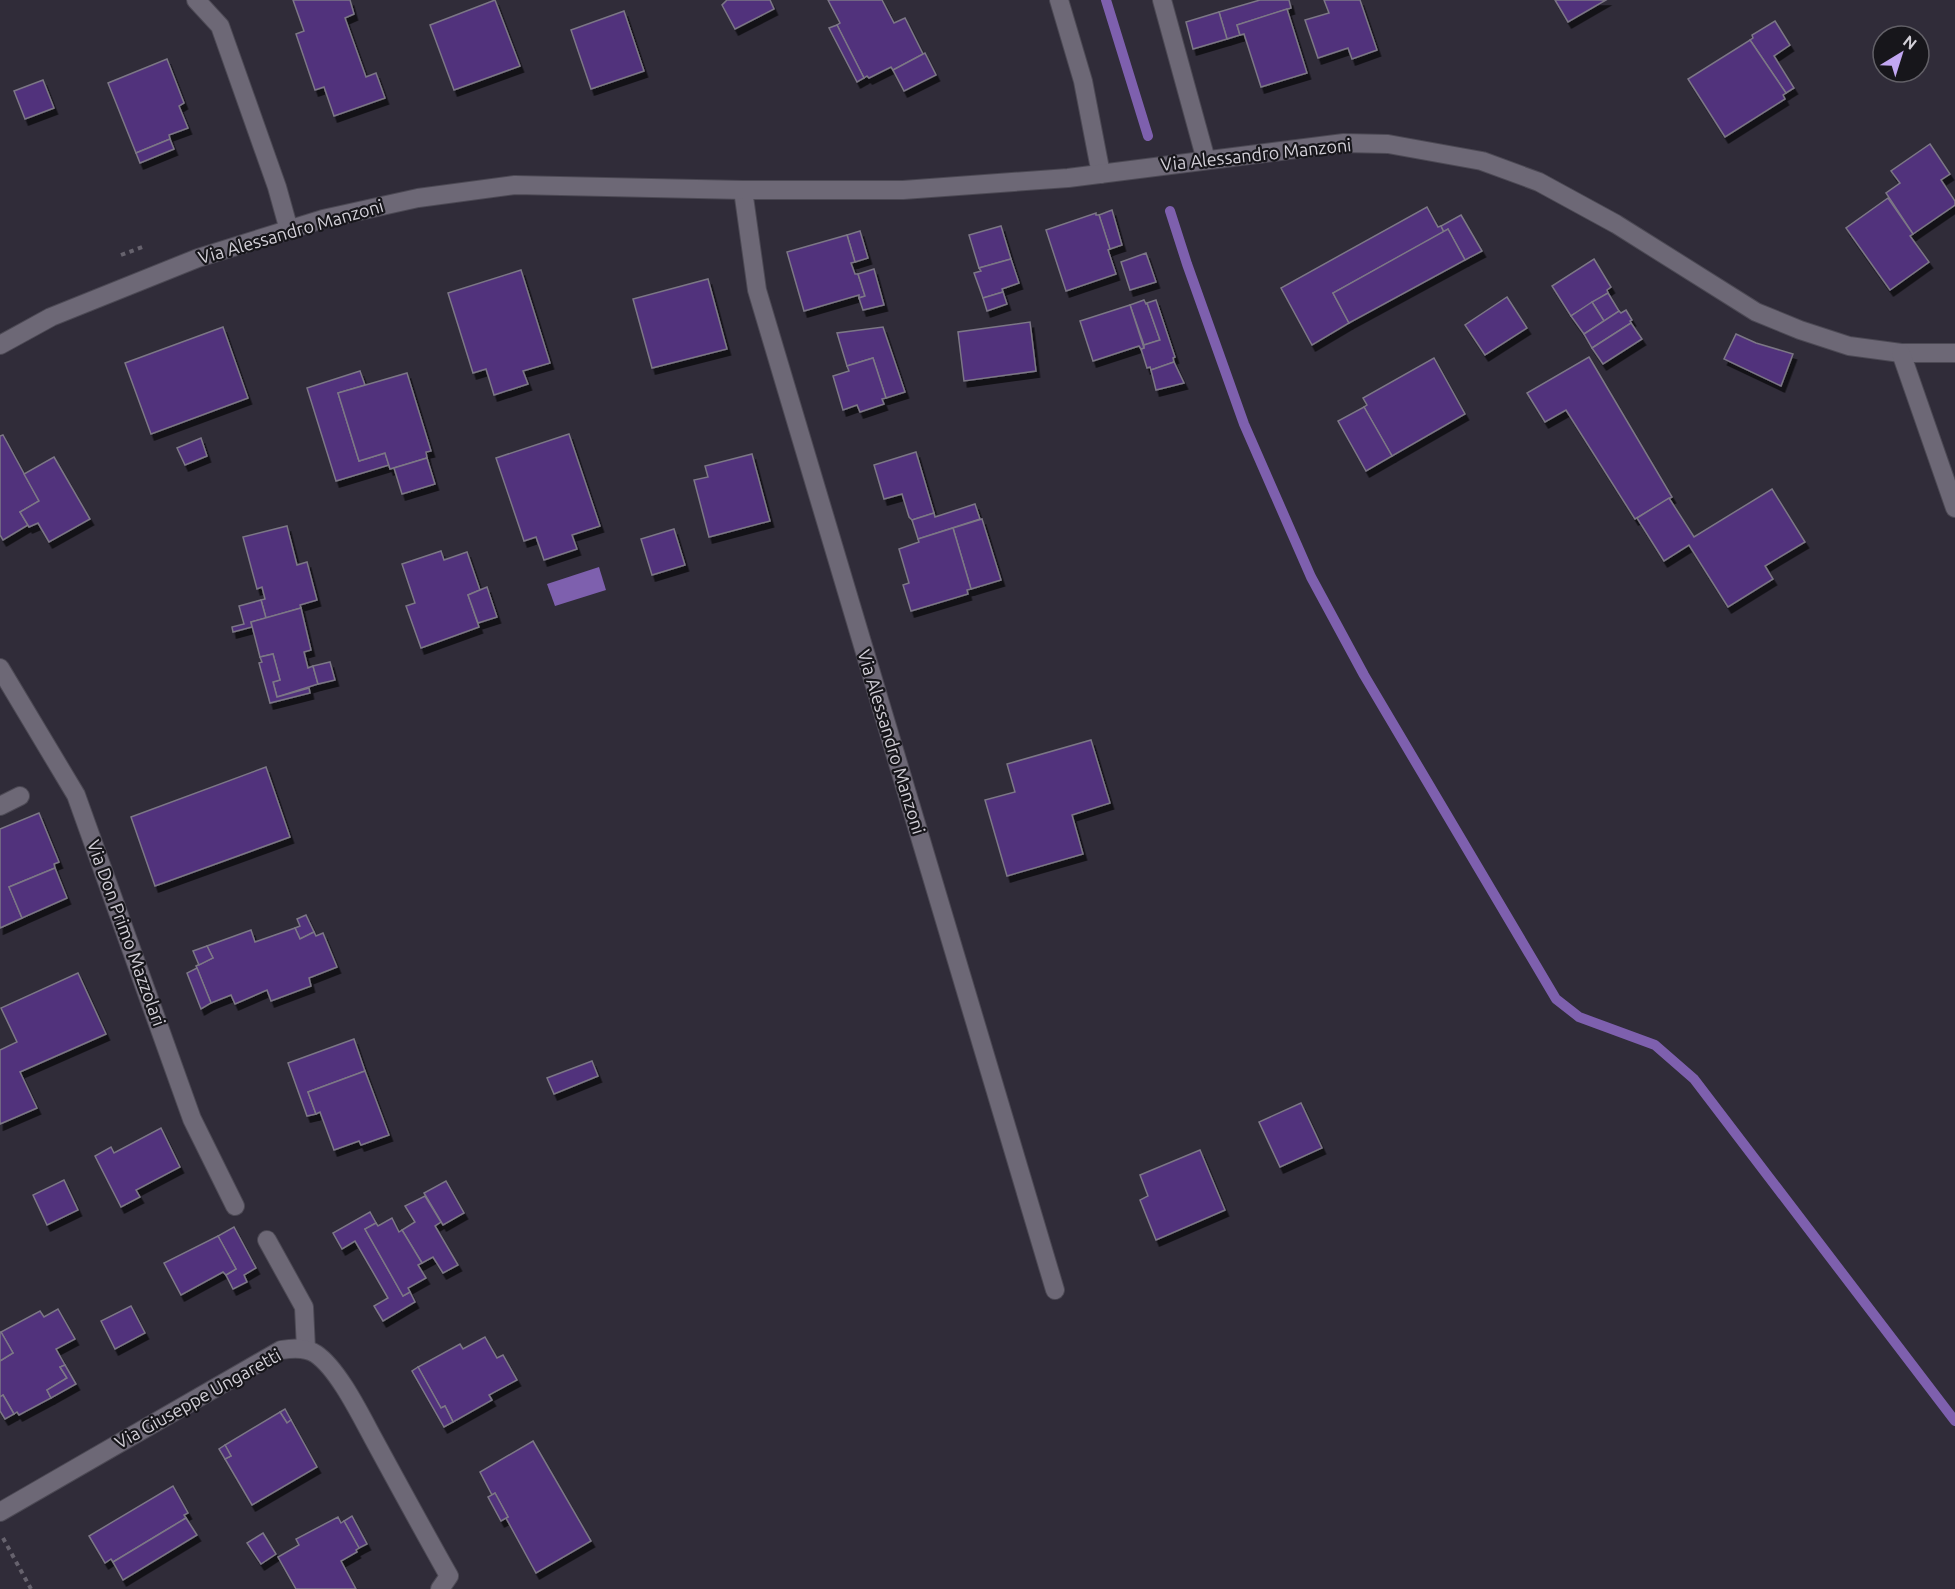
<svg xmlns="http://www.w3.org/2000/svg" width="1955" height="1589" viewBox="0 0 1955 1589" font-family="Ubuntu,sans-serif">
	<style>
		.water { fill: #7e60ae }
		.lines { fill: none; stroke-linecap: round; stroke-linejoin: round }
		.stream { stroke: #7e60ae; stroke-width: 10 }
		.building { fill: #51317c; stroke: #7c7786; stroke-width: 1.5; filter: url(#shadow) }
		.lane-casing { stroke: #4c4954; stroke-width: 20 }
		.street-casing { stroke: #4c4954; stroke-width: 20 }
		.path { stroke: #66626d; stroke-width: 4; stroke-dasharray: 4.5 4.5; stroke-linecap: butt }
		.lane { stroke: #6d6876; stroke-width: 18 }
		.street { stroke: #6d6876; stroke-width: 18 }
		.labels { text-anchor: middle; stroke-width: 4.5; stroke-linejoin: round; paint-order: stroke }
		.street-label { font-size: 18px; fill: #d3d0d8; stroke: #17161b }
	</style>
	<defs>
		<filter id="shadow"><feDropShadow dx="3.5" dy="6" stdDeviation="0" flood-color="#0009"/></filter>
	</defs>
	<rect width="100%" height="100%" fill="#302c39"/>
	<path class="water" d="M599 567 606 590 555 606 547 584Z"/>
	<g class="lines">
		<g class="stream">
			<path d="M1106 0 1148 136"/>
			<path d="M1170 211 1187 264 1244 424 1311 577 1364 675 1556 999 1579 1017 1655 1045 1694 1079 1955 1421"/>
		</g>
	</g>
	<g class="building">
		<path d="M293 0H350L354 14 345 18 366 77 376 73 385 98 334 116 324 87 315 90 296 34 304 31Z"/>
		<path d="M495 0 520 66 454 90 430 25Z"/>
		<path d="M727 0H770L774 9 735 29 722 5Z"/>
		<path d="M828 0H882L894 23 905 18 923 54 893 70 891 67 869 78 867 76 864 78 837 25 840 23Z"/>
		<path d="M1260 0H1289L1291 8 1237 25 1240 35 1227 39 1219 12Z"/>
		<path d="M1324 0H1360L1377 50 1352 59 1348 48 1318 58 1305 20 1329 13Z"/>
		<path d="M1555 0H1606L1568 22Z"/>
		<path d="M1287 9 1307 73 1261 87 1244 34 1240 35 1237 25Z"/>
		<path d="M624 11 644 71 591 89 571 30Z"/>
		<path d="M1219 12 1227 39 1193 49 1186 22Z"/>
		<path d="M1775 21 1790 45 1774 56 1794 88 1786 93 1750 40 1753 38 1752 35Z"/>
		<path d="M837 25 864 78 857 82 829 28Z"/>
		<path d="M1750 40 1786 93 1783 95 1785 99 1725 137 1688 79Z"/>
		<path d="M925 53 936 75 904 91 893 70Z"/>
		<path d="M167 59 184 103 179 106 188 128 169 135 170 139 136 153 108 83Z"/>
		<path d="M43 80 54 108 25 119 14 91Z"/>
		<path d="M170 139 174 149 140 163 136 153Z"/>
		<path d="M1930 144 1950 174 1941 180 1955 201V205L1913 234 1886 193 1900 183 1891 171Z"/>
		<path d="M1888 198 1913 234 1910 236 1929 262 1890 290 1846 228Z"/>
		<path d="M1427 207 1438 227 1441 226 1444 232 1333 293 1349 323 1312 345 1281 288Z"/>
		<path d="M1112 210 1122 245 1110 249 1099 215Z"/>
		<path d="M1096 213V215H1099L1110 249 1108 250 1116 274 1066 291 1046 230Z"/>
		<path d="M1461 215 1482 251 1465 260 1448 229 1444 232 1441 226Z"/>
		<path d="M1001 226 1011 259 979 268 969 235Z"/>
		<path d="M1448 229 1465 260 1349 323 1333 293Z"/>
		<path d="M860 231 868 258 855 262 847 235Z"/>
		<path d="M847 235 855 262 851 263 855 274H858L865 296 859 298V295L804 311 787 252Z"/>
		<path d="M1146 253 1156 282 1130 290 1121 262Z"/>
		<path d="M1011 259 1019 283 1002 289 1003 292 983 298 974 273 981 271 979 268Z"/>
		<path d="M1594 259 1611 287 1607 290 1608 293 1571 316 1552 286Z"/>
		<path d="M874 269 884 305 863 310 859 298 865 296 858 274Z"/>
		<path d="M521 270 550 363 523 371 528 384 494 395 486 369 473 373 448 293Z"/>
		<path d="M708 279 727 349 652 368 633 299Z"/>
		<path d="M1003 292 1007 304 987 311 983 298Z"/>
		<path d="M1608 293 1619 311 1604 321 1592 302Z"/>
		<path d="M1507 297 1527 328 1485 355 1465 325Z"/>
		<path d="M1144 300 1146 304 1147 303 1160 340 1144 345 1130 305Z"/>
		<path d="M1156 300 1175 357 1173 358 1174 362 1151 370 1150 367 1147 368 1141 349 1144 348V345L1160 340 1147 303Z"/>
		<path d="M1592 302 1604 321 1584 334 1571 316Z"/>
		<path d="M1130 305 1144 348 1141 349 1139 346 1093 361 1080 321Z"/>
		<path d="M1626 310 1632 320 1630 321 1631 323 1592 348 1584 334 1619 311 1621 313Z"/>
		<path d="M1030 322 1036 371 964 381 958 332Z"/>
		<path d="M1631 323 1642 339 1603 364 1592 348Z"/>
		<path d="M223 327 248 398 151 434 125 363Z"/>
		<path d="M883 327 905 392 886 398 873 358 847 366 837 333Z"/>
		<path d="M1736 334 1756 343 1793 354 1781 386 1724 359Z"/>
		<path d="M1589 357 1672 497 1635 519 1566 410 1545 422 1527 393Z"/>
		<path d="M873 358 886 398 882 399 884 404 860 412 857 405 843 410 833 376 849 371 847 366Z"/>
		<path d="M1434 358 1465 414 1392 456 1364 407 1367 405 1363 398Z"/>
		<path d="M1174 362 1184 383 1156 390 1151 370Z"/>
		<path d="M360 371 365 385 338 393 359 461 385 453 389 465 336 481 307 388Z"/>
		<path d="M407 373 431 451 426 452 427 458 390 469 385 453 359 461 338 393Z"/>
		<path d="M1364 407 1392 456 1366 471 1338 421Z"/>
		<path d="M569 434 600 526 572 535 577 549 544 560 536 537 524 541 496 458Z"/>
		<path d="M3 435 39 501 20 512 28 525 3 540 0 535V436Z"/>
		<path d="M201 438 207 456 185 465 177 448Z"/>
		<path d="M916 452 934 513 912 520 909 517 902 494 884 499 874 465Z"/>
		<path d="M752 454 770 521 709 537 694 480 708 477 705 466Z"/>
		<path d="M54 457 90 519 49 542 38 523 29 527 20 512 39 501 24 474Z"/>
		<path d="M427 458 435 484 402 494 394 468Z"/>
		<path d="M1772 489 1805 542 1765 566 1773 579 1728 607 1689 545 1664 561 1637 518 1669 498 1694 537Z"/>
		<path d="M975 504 980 519 918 539 912 520 934 513 935 517Z"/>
		<path d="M982 519 1001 580 971 589 953 528Z"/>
		<path d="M287 526 297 565 307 562 317 600 300 605 301 608 266 618 261 600 265 599 262 587 257 589 243 537Z"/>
		<path d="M953 528 971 589 967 590 968 594 911 611 903 585 909 583 899 549 919 542 918 539Z"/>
		<path d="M674 529 685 565 652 575 641 539Z"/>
		<path d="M441 551 444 560 467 552 480 590 468 595 479 627 421 648 406 606 415 603 402 564Z"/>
		<path d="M487 587 497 617 478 623 468 595Z"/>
		<path d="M261 600 266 618 251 622 252 627 233 632 232 627 244 624 239 606Z"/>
		<path d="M301 608 311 650 304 652 308 668 313 666 318 684 277 697 273 682 280 680 273 654 260 657 251 622Z"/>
		<path d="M273 654 280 680 273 682 277 697 309 688 310 693 270 703 259 663 262 662 260 657Z"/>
		<path d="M330 662 335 680 318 684 313 666Z"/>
		<path d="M1091 740 1110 803 1072 815 1083 854 1007 876 985 800 1015 792 1007 764Z"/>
		<path d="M266 767 290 837 155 886 131 817Z"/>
		<path d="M39 813 59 862 54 864 55 868 9 887 22 918 0 928V829Z"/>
		<path d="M55 868 67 898 22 918 9 887Z"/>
		<path d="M306 915 314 932 300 939 295 928 300 926 297 919Z"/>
		<path d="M295 928 300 939 314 932 316 936 323 933 337 967 309 978 311 986 271 1001 267 990 235 1004 231 995 211 1003 196 966 213 958 207 946 251 930 255 942Z"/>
		<path d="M207 946 213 958 199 965 193 951Z"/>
		<path d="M197 968 211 1003 201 1009 187 973Z"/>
		<path d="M78 973 106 1034 20 1072 37 1108 0 1124V1050L17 1042 1 1008Z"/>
		<path d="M354 1039 365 1071 308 1092 316 1114 307 1116 288 1063Z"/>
		<path d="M592 1061 598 1076 554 1094 547 1078Z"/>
		<path d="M365 1071 389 1135 361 1145 359 1141 334 1150 320 1112 316 1114 308 1092Z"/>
		<path d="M1301 1103 1322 1148 1280 1167 1259 1122Z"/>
		<path d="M161 1128 180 1167 136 1190 140 1197 121 1207 95 1156 111 1147 114 1153Z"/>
		<path d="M1200 1150 1225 1210 1156 1240 1140 1200 1148 1196 1140 1175Z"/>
		<path d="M64 1180 78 1210 47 1225 33 1195Z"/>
		<path d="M446 1181 464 1213 443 1225 424 1193Z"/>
		<path d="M425 1196 441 1222 435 1226 458 1265 443 1273 433 1257 422 1263 402 1230 415 1222 405 1206Z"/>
		<path d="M370 1212 376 1223 365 1229 403 1296 410 1292 415 1302 383 1321 374 1306 388 1298 355 1241 342 1249 333 1233Z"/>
		<path d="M392 1218 399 1232 402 1230 422 1263 418 1265 426 1278 408 1288 410 1292 403 1296 365 1229 376 1223 378 1226Z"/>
		<path d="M234 1227 256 1268 244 1275 247 1282 233 1289 226 1275 236 1269 218 1236Z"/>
		<path d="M218 1236 236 1269 226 1275 223 1272 181 1295 164 1263Z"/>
		<path d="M131 1306 145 1333 115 1349 101 1321Z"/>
		<path d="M58 1309 75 1339 56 1349 65 1365 60 1367 67 1378 47 1390 51 1398 19 1415 17 1412 14 1414 3 1395 0 1397V1361L13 1353 1 1332 40 1311 44 1317Z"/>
		<path d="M1 1332 13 1353 0 1361V1333Z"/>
		<path d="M485 1337 497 1358 503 1355 517 1380 489 1395 492 1400 453 1422 445 1406 441 1408 418 1367 460 1344 463 1349Z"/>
		<path d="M65 1365 76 1384 51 1398 47 1390 67 1378 60 1367Z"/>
		<path d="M418 1367 441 1408 445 1406 453 1422 444 1427 412 1371Z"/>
		<path d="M3 1395 14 1414 5 1419 0 1411V1397Z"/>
		<path d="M285 1409 291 1420 287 1423 280 1412Z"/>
		<path d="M280 1412 287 1423 291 1420 317 1467 252 1505 225 1459 231 1456 225 1445Z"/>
		<path d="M533 1441 591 1541 536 1573 506 1518 508 1517 495 1493 492 1495 480 1472Z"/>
		<path d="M225 1445 231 1456 225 1459 219 1449Z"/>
		<path d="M173 1486 188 1513 184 1515 186 1518 113 1562 111 1559 105 1563 89 1536Z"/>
		<path d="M495 1493 508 1517 501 1521 488 1497Z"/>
		<path d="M352 1516 367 1544 359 1548 344 1521Z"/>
		<path d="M338 1517 341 1523 344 1521 359 1548 356 1550 357 1552 341 1561 356 1589H296L278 1557 299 1545 296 1539Z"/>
		<path d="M186 1518 197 1535 123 1580 113 1562Z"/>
		<path d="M263 1533 276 1554 261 1564 247 1543Z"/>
	</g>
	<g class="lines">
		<g class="lane-casing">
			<path id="lane" d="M1059 0 1083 81 1101 174"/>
		</g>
		<g class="street-casing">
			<g id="street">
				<path d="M196 0 220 26 277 187 289 230"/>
				<path d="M1162 0 1206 160"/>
				<path d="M743 190 757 290 1055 1290"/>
				<path d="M0 345 51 317 198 258 323 219 418 198 515 185 743 190H903L1068 178 1344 143 1388 144 1482 161 1539 182 1616 224 1756 312 1800 330 1849 346 1901 353H1955"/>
				<path d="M1901 353 1955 508"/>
				<path d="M0 668 76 795 192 1119 235 1206"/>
				<path d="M0 806 20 796"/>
				<path d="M267 1240 304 1307 306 1349"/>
				<path d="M0 1512 281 1350C293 1348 306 1347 316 1354 338 1369 360 1414 373 1438 398 1484 423 1530 449 1576L440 1589"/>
			</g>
		</g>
		<g class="path">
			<path d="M121 255 145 246"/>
			<path d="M3 1538 31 1589"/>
		</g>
		<use href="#lane" class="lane"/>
		<use href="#street" class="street"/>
	</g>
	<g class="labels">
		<g class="street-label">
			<text transform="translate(1256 155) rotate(-6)" y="6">Via Alessandro Manzoni</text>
			<text transform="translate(291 232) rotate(-16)" y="6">Via Alessandro Manzoni</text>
			<text transform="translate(891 742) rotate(73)" y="6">Via Alessandro Manzoni</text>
			<text transform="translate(126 933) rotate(70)" y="6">Via Don Primo Mazzolari</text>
			<text transform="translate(198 1399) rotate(-29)" y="6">Via Giuseppe Ungaretti</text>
		</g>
	</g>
	<g transform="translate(1901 54) rotate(38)"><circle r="28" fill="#17161b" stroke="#626067" stroke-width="1.5"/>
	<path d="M0-4.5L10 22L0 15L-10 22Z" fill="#c2a7f2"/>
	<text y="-9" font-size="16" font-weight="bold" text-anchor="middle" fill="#d3d0d8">N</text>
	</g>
</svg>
